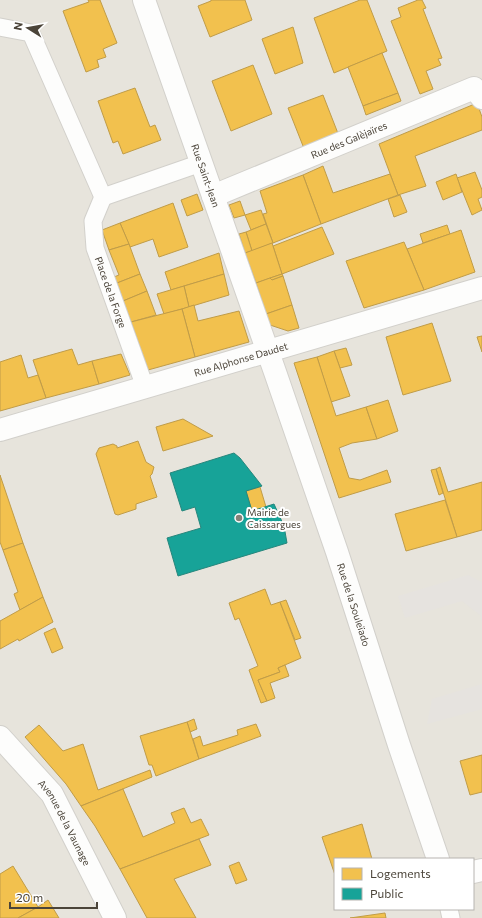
<svg xmlns="http://www.w3.org/2000/svg" width="482" height="918" viewBox="0 0 482 918" font-family="Commissioner,sans-serif">
	<style>
		.residential { fill: #e7e4dc; fill-rule: evenodd }
		.parking { fill: #e6e3df }
		.homes { fill: #f2c14e; stroke: #c09c48 }
		.public { fill: #17a398; stroke: #27867c }
		.lines { fill: none; stroke-linecap: round; stroke-linejoin: round }
		.service-casing { stroke: #d2d0cb; stroke-width: 19 }
		.minor-casing { stroke: #d2d0cb; stroke-width: 24 }
		.service { stroke: #fdfdfc; stroke-width: 17 }
		.minor { stroke: #fdfdfc; stroke-width: 22 }
		.poi-dot { fill: #868178; stroke: #fff; stroke-width: 1.5 }
		.labels { text-anchor: middle; stroke-width: 4; stroke-linejoin: round; paint-order: stroke }
		.street-label { font-size: 10px; fill: #4b4439; stroke: #fff }
		.poi-label { font-size: 10px; fill: #4b4439; stroke: #fff; text-anchor: start }
	</style>
	<rect width="100%" height="100%" fill="#f4f2ee"/>
	<path class="residential" d="M0 0H482V918H0ZM335 859H473V909H335Z"/>
	<g class="parking">
		<path d="M468 575 482 582V623L480 615 462 601 405 618 398 596Z"/>
		<path d="M482 684V709L427 724 432 699Z"/>
	</g>
	<g class="homes">
		<path d="M88 0H100L117 43 103 49 106 57 97 60 99 67 86 72 63 11 89 2Z"/>
		<path d="M211 0H245L252 20 210 37 198 6 211 1Z"/>
		<path d="M360 0H367L387 51 334 73 314 18Z"/>
		<path d="M418 0H422L426 8 423 9 442 58 438 59 441 65 426 71 433 89 420 94 391 21 401 17 398 8Z"/>
		<path d="M293 27 303 63 275 74 262 39Z"/>
		<path d="M382 53 398 93 363 106 348 67Z"/>
		<path d="M253 65 272 114 231 131 212 81Z"/>
		<path d="M135 88 150 127 155 125 161 140 123 154 118 141 113 143 98 101Z"/>
		<path d="M398 93 401 101 366 115 363 106Z"/>
		<path d="M323 95 339 136 305 151 288 108Z"/>
		<path d="M477 103 482 117V130L415 156 426 186 398 195 379 144Z"/>
		<path d="M323 166 333 193 390 174 398 195 321 224 303 175Z"/>
		<path d="M475 172 482 190V197L478 199 482 210 472 215 457 178Z"/>
		<path d="M456 174 462 192 443 200 436 182Z"/>
		<path d="M303 175 321 224 273 243 263 214 267 213 260 191Z"/>
		<path d="M197 194 203 210 187 216 181 200Z"/>
		<path d="M400 195 407 212 394 217 388 199Z"/>
		<path d="M240 201 245 215 234 218 229 205Z"/>
		<path d="M173 203 188 247 159 257 153 239 130 247 120 223Z"/>
		<path d="M261 210 266 224 251 230 245 215Z"/>
		<path d="M120 223 129 244 109 250 102 230Z"/>
		<path d="M266 224 273 243 252 251 246 232Z"/>
		<path d="M447 225 450 234 423 243 420 234Z"/>
		<path d="M322 227 334 254 282 274 273 246Z"/>
		<path d="M461 230 475 272 424 290 407 249Z"/>
		<path d="M246 232 252 251 245 253 239 234Z"/>
		<path d="M404 242 424 290 364 308 346 261Z"/>
		<path d="M272 243 282 274 256 283 245 253Z"/>
		<path d="M129 244 140 274 117 283 114 277 119 275 109 250Z"/>
		<path d="M219 253 224 274 171 290 165 272Z"/>
		<path d="M140 274 147 291 123 301 117 283Z"/>
		<path d="M224 274 229 295 189 307 184 286Z"/>
		<path d="M282 274 283 276 272 280 270 278Z"/>
		<path d="M283 276 292 305 266 314 256 283 270 278 272 280Z"/>
		<path d="M184 286 189 307 164 314 157 294Z"/>
		<path d="M147 291 156 315 131 322 123 301Z"/>
		<path d="M194 305 198 321 239 311 249 342 195 357 182 309Z"/>
		<path d="M292 305 299 328 288 331 270 325 266 314Z"/>
		<path d="M182 309 195 357 148 370 131 322Z"/>
		<path d="M432 323 451 381 403 395 386 337Z"/>
		<path d="M482 336V352L477 337Z"/>
		<path d="M346 348 352 365 340 368 334 351Z"/>
		<path d="M72 349 78 365 92 361 99 384 46 398 33 360Z"/>
		<path d="M334 351 350 396 331 402 317 357Z"/>
		<path d="M121 354 130 375 99 384 92 361Z"/>
		<path d="M21 355 28 378 38 375 46 398 0 411V362Z"/>
		<path d="M317 357 336 416 366 407 377 439 352 443 339 448 349 478 360 480 387 470 391 482 339 498 294 363Z"/>
		<path d="M388 400 398 431 377 439 366 407Z"/>
		<path d="M183 419 213 436 163 451 156 427Z"/>
		<path d="M138 441 146 462 154 467 152 474 150 476 157 497 136 504V509L118 515 115 514 96 454 99 448 113 444 117 446V448Z"/>
		<path d="M440 467 448 492 482 482V530L457 537 436 469Z"/>
		<path d="M436 469 443 493 439 495 431 470Z"/>
		<path d="M0 475 23 543 3 550 0 542Z"/>
		<path d="M260 487 266 507 252 511 246 491Z"/>
		<path d="M445 500 457 537 406 551 395 514Z"/>
		<path d="M23 543 43 597 20 610 14 594 18 592 3 550Z"/>
		<path d="M265 589 271 605 280 602 301 658 278 668 280 672 258 680 267 701 261 703 249 670 258 666 239 618 235 620 229 603Z"/>
		<path d="M43 597 53 622 19 641 18 639 0 649V621Z"/>
		<path d="M286 600 301 638 295 640 280 602Z"/>
		<path d="M55 628 63 648 52 653 44 633Z"/>
		<path d="M285 665 289 676 270 683 275 698 267 701 258 680 280 672 278 668Z"/>
		<path d="M194 719 197 729 190 732 187 722Z"/>
		<path d="M187 722 199 759 156 776 152 765H149L140 736Z"/>
		<path d="M256 724 261 736 199 759 193 739 200 736 203 746 238 735 237 730Z"/>
		<path d="M39 725 63 751 83 744 98 790 150 770 152 777 81 806 66 784 25 737Z"/>
		<path d="M482 755V792L470 795 460 761Z"/>
		<path d="M123 789 143 837 175 823 171 813 184 808 191 823 201 819 209 835 120 869 95 826 81 806Z"/>
		<path d="M362 824 372 859H335V875L322 837Z"/>
		<path d="M199 839 211 865 174 879 196 918H147L120 869Z"/>
		<path d="M239 862 247 880 236 884 229 866Z"/>
		<path d="M13 866 38 907 18 918H0V874Z"/>
		<path d="M48 900 59 918H18L38 907Z"/>
		<path d="M385 913 386 918H350Z"/>
	</g>
	<path class="public" d="M234 453 240 458 262 486 246 491 252 511 274 504 284 526 287 543 178 576 167 538 201 528 195 507 182 511 170 473Z"/>
	<g class="lines">
		<g class="service-casing">
			<g id="service">
				<path d="M0 27 31 33 103 197 201 163"/>
				<path id="s1" d="M103 197 93 221 95 248 145 387"/>
				<path d="M449 909 451 918"/>
			</g>
		</g>
		<g class="minor-casing">
			<g id="minor">
				<path id="s2" d="M144 0 275 372 337 552 399 745 438 859"/>
				<path id="s3" d="M213 196 474 88 482 98"/>
				<path id="s4" d="M0 430 482 288"/>
				<path id="s5" d="M0 737 52 794 115 918"/>
				<path d="M473 872 482 870"/>
			</g>
		</g>
		<use href="#service" class="service"/>
		<use href="#minor" class="minor"/>
	</g>
	<circle class="poi-dot" cx="239" cy="518" r="4"/>
	<g class="labels">
		<g class="street-label">
			<text dy="4" stroke="none"><textPath href="#s3" startOffset="147">Rue des Galèjaïres</textPath></text>
			<text dy="4" stroke="none"><textPath href="#s2" startOffset="186">Rue Saint-Jean</textPath></text>
			<text dy="4" stroke="none"><textPath href="#s1" startOffset="100">Place de la Forge</textPath></text>
			<text dy="4" stroke="none"><textPath href="#s4" startOffset="251">Rue Alphonse Daudet</textPath></text>
			<text dy="4" stroke="none"><textPath href="#s2" startOffset="640">Rue de la Souleïado</textPath></text>
			<text dy="4" stroke="none"><textPath href="#s5" startOffset="108">Avenue de la Vaunage</textPath></text>
		</g>
		<g class="poi-label">
			<text x="247" y="516">Mairie de<tspan x="247" dy="12">Caissargues</tspan></text>
		</g>
	</g>
	<rect x="334" y="858" width="140" height="52" fill="#ffffff" stroke="#b7b4b0"/>
	<rect x="342" y="868" width="20" height="12" fill="#f2c14e" stroke="#b7b4b0"/>
	<text x="370" y="878" font-size="12" fill="#4b4439">Logements</text>
	<rect x="342" y="888" width="20" height="12" fill="#17a398" stroke="#b7b4b0"/>
	<text x="370" y="898" font-size="12" fill="#4b4439">Public</text>
	<g transform="translate(28 28) rotate(281)" stroke="#ffffff" stroke-width="3" paint-order="stroke">
	<path d="M0-3L7 15L0 10L-7 15Z" fill="#4b4439"/>
	<text y="-6" font-size="11" font-weight="bold" text-anchor="middle" fill="#4b4439">N</text>
	</g>
	<path d="M10 902v6h87v-6" fill="none" stroke="#4b4439" stroke-width="2"/>
	<text x="16" y="902" font-size="12" fill="#4b4439" stroke="#ffffff" stroke-width="3" paint-order="stroke">20 m</text>
</svg>
